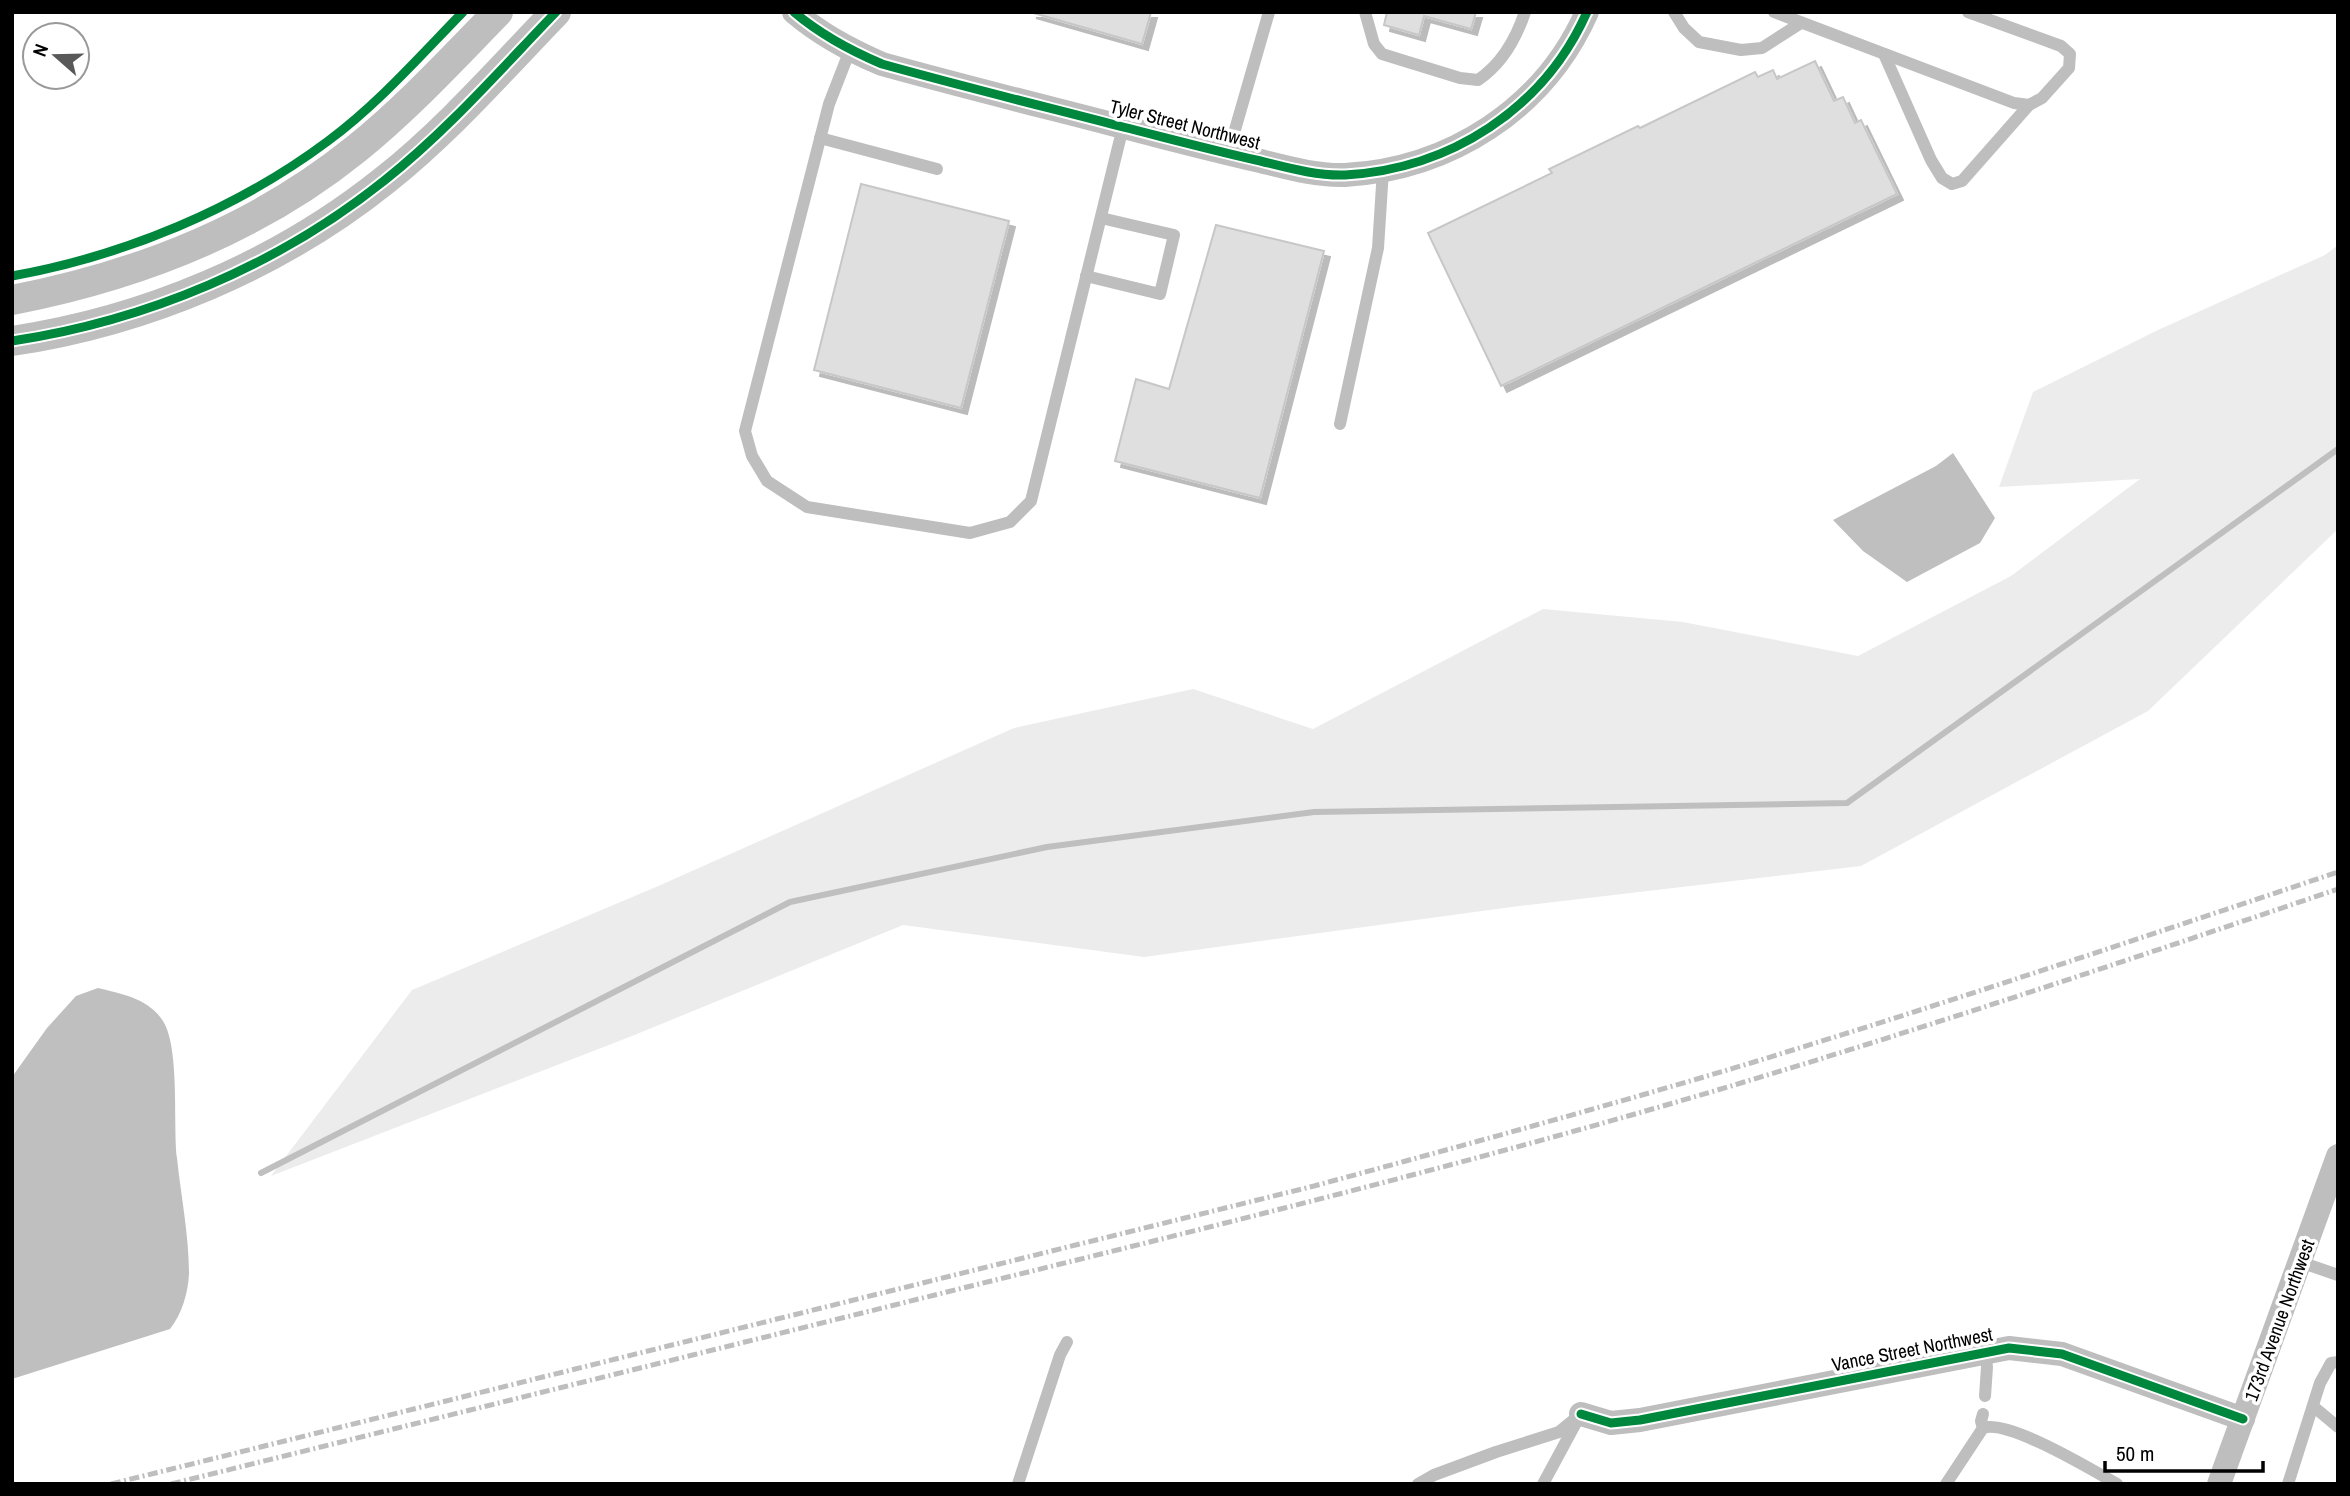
<svg xmlns="http://www.w3.org/2000/svg" width="2350" height="1496" viewBox="0 0 2350 1496" font-family="'Archivo Narrow',sans-serif">
	<style>
		.green { fill: #ececec }
		.water { fill: #bfbfbf }
		.lines { fill: none; stroke-linecap: round; stroke-linejoin: round }
		.stream { stroke: #bfbfbf; stroke-width: 6 }
		.building { fill: #dfdfdf; stroke: #c7c7c7; stroke-width: 2; filter: url(#shadow) }
		.service { stroke: #bebebe; stroke-width: 12 }
		.minor { stroke: #bebebe; stroke-width: 24 }
		.tertiary { stroke: #bebebe; stroke-width: 30 }
		.rail { stroke: #bebebe; stroke-width: 5; stroke-dasharray: 10 3.5 2 3.5; stroke-linecap: butt }
		.cycleway-casing { stroke: #fff; stroke-width: 13 }
		.cycleway { stroke: #00873e; stroke-width: 9 }
		.labels { text-anchor: middle; stroke-width: 7; stroke-linejoin: round; paint-order: stroke }
		.street-label { font-size: 19px; fill: #000; stroke: #fff }
	</style>
	<defs>
		<filter id="shadow"><feDropShadow dx="6" dy="6" stdDeviation="0" flood-color="#0004"/></filter>
	</defs>
	<rect width="100%" height="100%" fill="#fff"/>
	<path class="green" d="M2338 245V529L2148 711 1861 866 1519 906 1144 957 903 925 632 1036 271 1176 412 990 656 887 1014 728 1193 689 1313 729 1543 609 1683 622 1858 656 2011 576 2140 479 1999 487 2033 392 2158 330 2325 255Z"/>
	<g class="water">
		<path d="M1953 453 1995 518 1980 543 1907 582 1863 551 1833 520 1936 466Z"/>
		<path d="M98 988C122 994 148 998 163 1021 180 1048 173 1124 177 1158 181 1197 189 1235 189 1274 188 1293 182 1314 170 1329L12 1379V1077L47 1028 76 996Z"/>
	</g>
	<g class="lines">
		<path class="stream" d="M261 1173 790 902 1047 847 1314 812 1847 803 2338 449"/>
	</g>
	<g class="building">
		<path d="M1030 12H1151L1142 44Z"/>
		<path d="M1387 12H1476L1471 29 1424 16 1419 35 1384 25Z"/>
		<path d="M1815 61 1834 101 1843 97 1855 123 1861 120 1897 194 1501 386 1428 233 1552 173 1549 169 1638 126 1640 128 1755 72 1758 77 1773 70 1777 79Z"/>
		<path d="M861 184 1009 221 961 408 814 370Z"/>
		<path d="M1216 225 1324 251 1260 498 1115 461 1136 379 1169 389Z"/>
	</g>
	<g class="lines">
		<g class="service">
			<path d="M1365 12 1374 44 1382 54 1460 78 1478 80C1502 64 1516 39 1525 12"/>
			<path d="M1674 12 1684 28 1699 42 1741 50 1762 48 1801 23"/>
			<path d="M1774 12 2014 103 2029 105 2042 98 2069 68 2070 54 2061 46 1968 12"/>
			<path d="M850 50 829 104 745 431 752 456 767 481 807 507 970 533 1010 522 1031 501 1123 127"/>
			<path d="M1884 54 1931 160 1942 178 1952 184 1962 181 2029 105"/>
			<path d="M820 138 937 169"/>
			<path d="M1228 154 1269 12"/>
			<path d="M1086 276 1160 294 1174 235 1101 218"/>
			<path d="M1340 424 1378 248 1383 170"/>
			<path d="M2300 1262 2338 1275"/>
			<path d="M1985 1352 1987 1367 1985 1396"/>
			<path d="M2314 1407 2338 1427"/>
			<path d="M1983 1414 1981 1421 1983 1428"/>
			<path d="M1018 1484 1060 1355 1067 1342"/>
			<path d="M1418 1484 1434 1475 1496 1452 1559 1432 1581 1414"/>
			<path d="M1543 1484 1577 1421"/>
			<path d="M1946 1484 1983 1428C2008 1419 2092 1470 2117 1484"/>
			<path d="M2288 1484 2320 1383 2331 1363 2338 1362"/>
		</g>
		<g class="minor">
			<path d="M794 12C821 35 849 50 882 64 961 86 1042 106 1123 127 1167 138 1212 150 1256 160 1285 167 1315 176 1345 175 1450 169 1544 109 1587 12"/>
			<path d="M1581 1414 1611 1423 1640 1420 2009 1348 2062 1354 2243 1419"/>
			<path d="M2219 1484 2338 1156"/>
		</g>
		<g class="tertiary">
			<path d="M12 300C136 276 257 229 356 149 407 108 452 59 498 12"/>
			<path d="M12 341C146 321 279 265 385 180 447 131 501 69 556 12"/>
		</g>
		<g class="rail">
			<path d="M111 1484 1314 1186C1461 1146 1608 1106 1754 1062 1950 1002 2144 937 2338 872"/>
			<path d="M171 1484C438 1418 705 1352 971 1286 1191 1232 1410 1178 1628 1116 1867 1048 2102 969 2338 889"/>
		</g>
		<g class="cycleway-casing">
			<g id="cycleway">
				<path d="M794 12C821 35 849 50 882 64 961 86 1042 106 1123 127 1167 138 1212 150 1256 160 1285 167 1315 176 1345 175 1450 169 1544 109 1587 12"/>
				<path d="M12 276C124 256 237 209 328 141 378 104 420 56 463 12"/>
				<path d="M12 341C146 321 279 265 385 180 447 131 501 69 556 12"/>
				<path d="M1581 1414 1611 1423 1640 1420 2009 1348 2062 1354 2243 1419"/>
			</g>
		</g>
		<use href="#cycleway" class="cycleway"/>
	</g>
	<g class="labels">
		<g class="street-label">
			<text transform="translate(1185 124) rotate(14)" y="7">Tyler Street Northwest</text>
			<text transform="translate(2279 1320) rotate(-70)" y="7">173rd Avenue Northwest</text>
			<text transform="translate(1912 1349) rotate(-11)" y="7">Vance Street Northwest</text>
		</g>
	</g>
	<rect width="2350" height="1496" fill="none" stroke="#000000" stroke-width="28"/>
	<g transform="translate(56 56) rotate(290)"><circle r="33" fill="#ffffff" stroke="#999999" stroke-width="2"/>
	<path d="M0-5L12 26L0 18L-12 26Z" fill="#595959"/>
	<text y="-10" font-size="19" font-weight="bold" text-anchor="middle" fill="#000000">N</text>
	</g>
	<path d="M2105 1461v10h158v-10" fill="none" stroke="#000000" stroke-width="3.5"/>
	<text x="2116" y="1461" font-size="21" fill="#000000" stroke="#ffffff" stroke-width="5" paint-order="stroke">50 m</text>
</svg>
